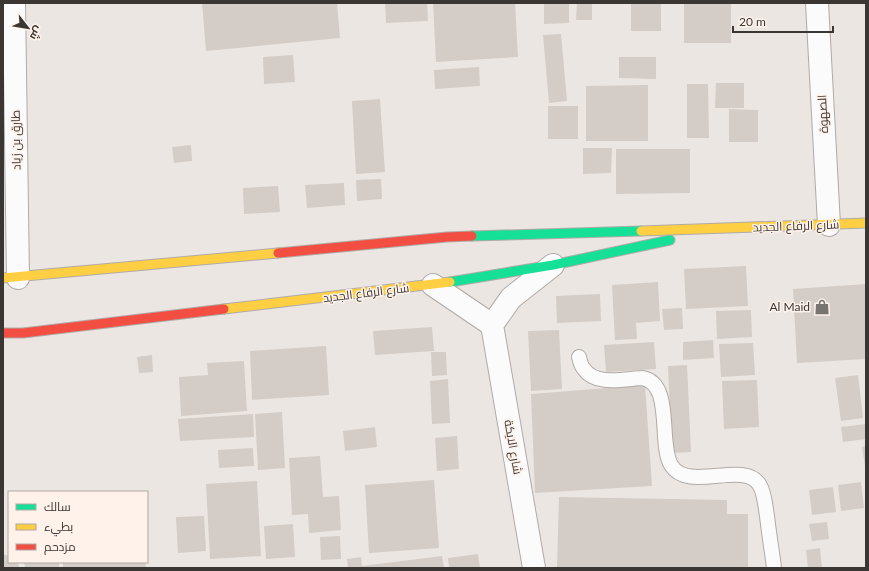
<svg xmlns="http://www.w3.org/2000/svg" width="869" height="571" viewBox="0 0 869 571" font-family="Lato,Cairo,sans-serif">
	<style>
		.building { fill: #d4ccc6 }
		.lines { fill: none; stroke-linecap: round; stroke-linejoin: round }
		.lane-casing { stroke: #b0aba8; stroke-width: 16 }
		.street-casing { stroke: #b0aba8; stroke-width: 24 }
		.fast-casing { stroke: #b0aba8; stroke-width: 11 }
		.slow-casing { stroke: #b0aba8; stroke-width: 11 }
		.jam-casing { stroke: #b0aba8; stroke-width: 11 }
		.lane { stroke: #fcfbfb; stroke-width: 14 }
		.street { stroke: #fcfbfb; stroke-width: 22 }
		.fast { stroke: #16e098; stroke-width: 9 }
		.slow { stroke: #ffcf43; stroke-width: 9 }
		.jam { stroke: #f24e42; stroke-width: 9 }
		.labels { text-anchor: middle; stroke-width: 3; stroke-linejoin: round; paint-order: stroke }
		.street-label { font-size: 12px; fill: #3a3633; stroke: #fef2eb }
		.poi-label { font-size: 12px; fill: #3a3633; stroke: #fef2eb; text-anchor: end }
	</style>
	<rect width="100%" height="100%" fill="#ece6e2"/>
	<g class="building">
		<path d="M202 3H337L340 38 206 51Z"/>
		<path d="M385 3H427L428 21 386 23Z"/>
		<path d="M433 3H515L518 57 436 62Z"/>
		<path d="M544 3H569V23L544 24Z"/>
		<path d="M577 3H592V20H576Z"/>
		<rect x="631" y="3" width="30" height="28"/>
		<rect x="684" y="3" width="47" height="40"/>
		<path d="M561 34 567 101 549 103 543 35Z"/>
		<path d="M293 55 295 82 264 84 263 57Z"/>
		<path d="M619 57H656V79L619 78Z"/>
		<path d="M479 67 480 86 435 89 434 70Z"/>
		<path d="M716 83H744V108H715Z"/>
		<path d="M687 84H708L709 138H687Z"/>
		<path d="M648 85V141H586V86Z"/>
		<path d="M380 99 385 172 356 174 352 101Z"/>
		<rect x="548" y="106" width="30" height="33"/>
		<path d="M729 109 758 110V142H729Z"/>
		<path d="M191 145 192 161 174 163 172 147Z"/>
		<path d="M583 148H612L611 173 583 174Z"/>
		<path d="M616 149H690V193L616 194Z"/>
		<path d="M381 179 382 199 357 201 356 180Z"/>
		<path d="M344 183 345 205 307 208 305 185Z"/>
		<path d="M278 186 280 212 244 214 243 188Z"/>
		<path d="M746 266 748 306 686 309 684 269Z"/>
		<path d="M658 282 660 321 636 323 637 339 615 340 612 285Z"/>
		<path d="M866 284V359L797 363 793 289Z"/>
		<path d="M600 294 601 321 557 323 556 296Z"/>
		<path d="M682 308 683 329 664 330 662 309Z"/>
		<path d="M751 310 752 337 717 339 716 311Z"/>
		<path d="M432 327 434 351 375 355 373 331Z"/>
		<path d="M559 330 562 389 531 391 528 331Z"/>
		<path d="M713 340 714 358 683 360V342Z"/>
		<path d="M654 342 656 369 606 372 604 345Z"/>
		<path d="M753 343 755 375 721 377 719 344Z"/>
		<path d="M326 346 329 395 252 400 250 351Z"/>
		<path d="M431 352H446L447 375 432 376Z"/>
		<path d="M152 355 153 372 139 373 137 357Z"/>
		<path d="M244 361 247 411 181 416 179 377 208 375 207 363Z"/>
		<path d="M687 365 691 452 672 453 668 366Z"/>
		<path d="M858 375 863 418 841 421 835 378Z"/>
		<path d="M448 379 450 423 432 424 430 381Z"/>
		<path d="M757 380 759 427 724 429 722 381Z"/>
		<path d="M645 385 652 486 535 493 531 394Z"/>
		<path d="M282 412 285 468 258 470 255 414Z"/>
		<path d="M253 414 254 437 180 441 178 419Z"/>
		<path d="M866 424V439L843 442 841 427Z"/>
		<path d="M375 427 377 447 345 451 343 431Z"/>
		<path d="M457 436 459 469 437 471 435 438Z"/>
		<path d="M866 446V466H865L862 447Z"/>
		<path d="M253 448 254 466 219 468 218 450Z"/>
		<path d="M320 456 323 497 339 496 341 530 309 533 308 514 292 515 289 458Z"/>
		<path d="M434 480 439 548 369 553 365 485Z"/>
		<path d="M257 481 261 556 210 559 206 484Z"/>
		<path d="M861 482 864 508 841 511 838 485Z"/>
		<path d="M833 487 836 512 812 515 809 490Z"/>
		<path d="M559 497 727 500V514H748V568H557Z"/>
		<path d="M204 516 206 551 178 553 176 517Z"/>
		<path d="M827 522 829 539 812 541 809 524Z"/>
		<path d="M293 524 295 557 266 559 264 526Z"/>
		<path d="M340 536 341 559 321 560 320 537Z"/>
		<path d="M820 548 822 568H808L806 550Z"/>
		<path d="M478 554 480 568H449L448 558Z"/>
		<path d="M3 555H9V562H18L19 568H3Z"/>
		<path d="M442 556 444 568H348L347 559 361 557 362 566Z"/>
		<path d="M24 562H59V568H25Z"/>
		<path d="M63 562H145L146 568H63Z"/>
	</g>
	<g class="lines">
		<g class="lane-casing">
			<path id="lane" d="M579 357C580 361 581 366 584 369 595 386 624 379 642 378 674 383 658 443 671 465 688 493 743 460 759 484 765 493 765 506 767 516 769 534 772 551 774 568"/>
		</g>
		<g class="street-casing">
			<g id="street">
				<path d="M14 3 18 278"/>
				<path d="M817 3 829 225"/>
				<path d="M433 285 492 325"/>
				<path d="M534 568 492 325 511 298 553 265"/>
			</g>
		</g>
		<g class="fast-casing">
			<g id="fast">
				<path d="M472 236 641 231"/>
				<path d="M450 282 553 265 670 240"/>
			</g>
		</g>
		<g class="slow-casing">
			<g id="slow">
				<path d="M641 231 866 223"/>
				<path d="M3 278 278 253"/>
				<path d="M224 309 450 282"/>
			</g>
		</g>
		<g class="jam-casing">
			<g id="jam">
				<path d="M278 253 447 237 472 236"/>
				<path d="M3 333H23L224 309"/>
			</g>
		</g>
		<use href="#lane" class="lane"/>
		<use href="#street" class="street"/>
		<use href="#fast" class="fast"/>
		<use href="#slow" class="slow"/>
		<use href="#jam" class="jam"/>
	</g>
	<defs>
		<g id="shop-bare" transform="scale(1.2)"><path d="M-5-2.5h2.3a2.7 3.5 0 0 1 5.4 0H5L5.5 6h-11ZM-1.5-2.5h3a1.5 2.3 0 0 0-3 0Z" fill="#787470" stroke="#fef2eb" stroke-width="2.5" paint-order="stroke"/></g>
	</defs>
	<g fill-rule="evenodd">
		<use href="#shop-bare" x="822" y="307"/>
	</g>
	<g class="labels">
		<g class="street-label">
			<text transform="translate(823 114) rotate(-93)" y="4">الصهوة</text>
			<text transform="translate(16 140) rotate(-91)" y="4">طارق بن زياد</text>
			<text transform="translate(796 226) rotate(-2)" y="4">شارع الرفاع الجديد</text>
			<text transform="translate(366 293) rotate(-7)" y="4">شارع الرفاع الجديد</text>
			<text transform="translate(513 447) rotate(80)" y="4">شارع الايكة</text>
		</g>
		<g class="poi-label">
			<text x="810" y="311">Al Maid</text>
		</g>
	</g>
	<rect width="869" height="571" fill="none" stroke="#3a3633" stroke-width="8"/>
	<rect x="8" y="491" width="140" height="72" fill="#fef2eb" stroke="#b0a7a1"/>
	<rect x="16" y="504" width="20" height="6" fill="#16e098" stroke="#b0a7a1"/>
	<text x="44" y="511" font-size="12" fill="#3a3633">سالك</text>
	<rect x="16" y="524" width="20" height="6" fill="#ffcf43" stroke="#b0a7a1"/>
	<text x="44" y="531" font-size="12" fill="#3a3633">بطيء</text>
	<rect x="16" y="544" width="20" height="6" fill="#f24e42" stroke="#b0a7a1"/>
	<text x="44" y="551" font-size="12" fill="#3a3633">مزدحم</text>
	<g transform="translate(28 28) rotate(121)" stroke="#fef2eb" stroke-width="3" paint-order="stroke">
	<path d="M0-3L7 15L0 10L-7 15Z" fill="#3a3633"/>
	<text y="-6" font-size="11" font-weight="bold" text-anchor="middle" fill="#3a3633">ش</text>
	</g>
	<path d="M733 26v6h100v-6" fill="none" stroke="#3a3633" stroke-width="2"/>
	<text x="739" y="26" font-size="12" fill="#3a3633" stroke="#fef2eb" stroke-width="3" paint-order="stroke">20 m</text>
</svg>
